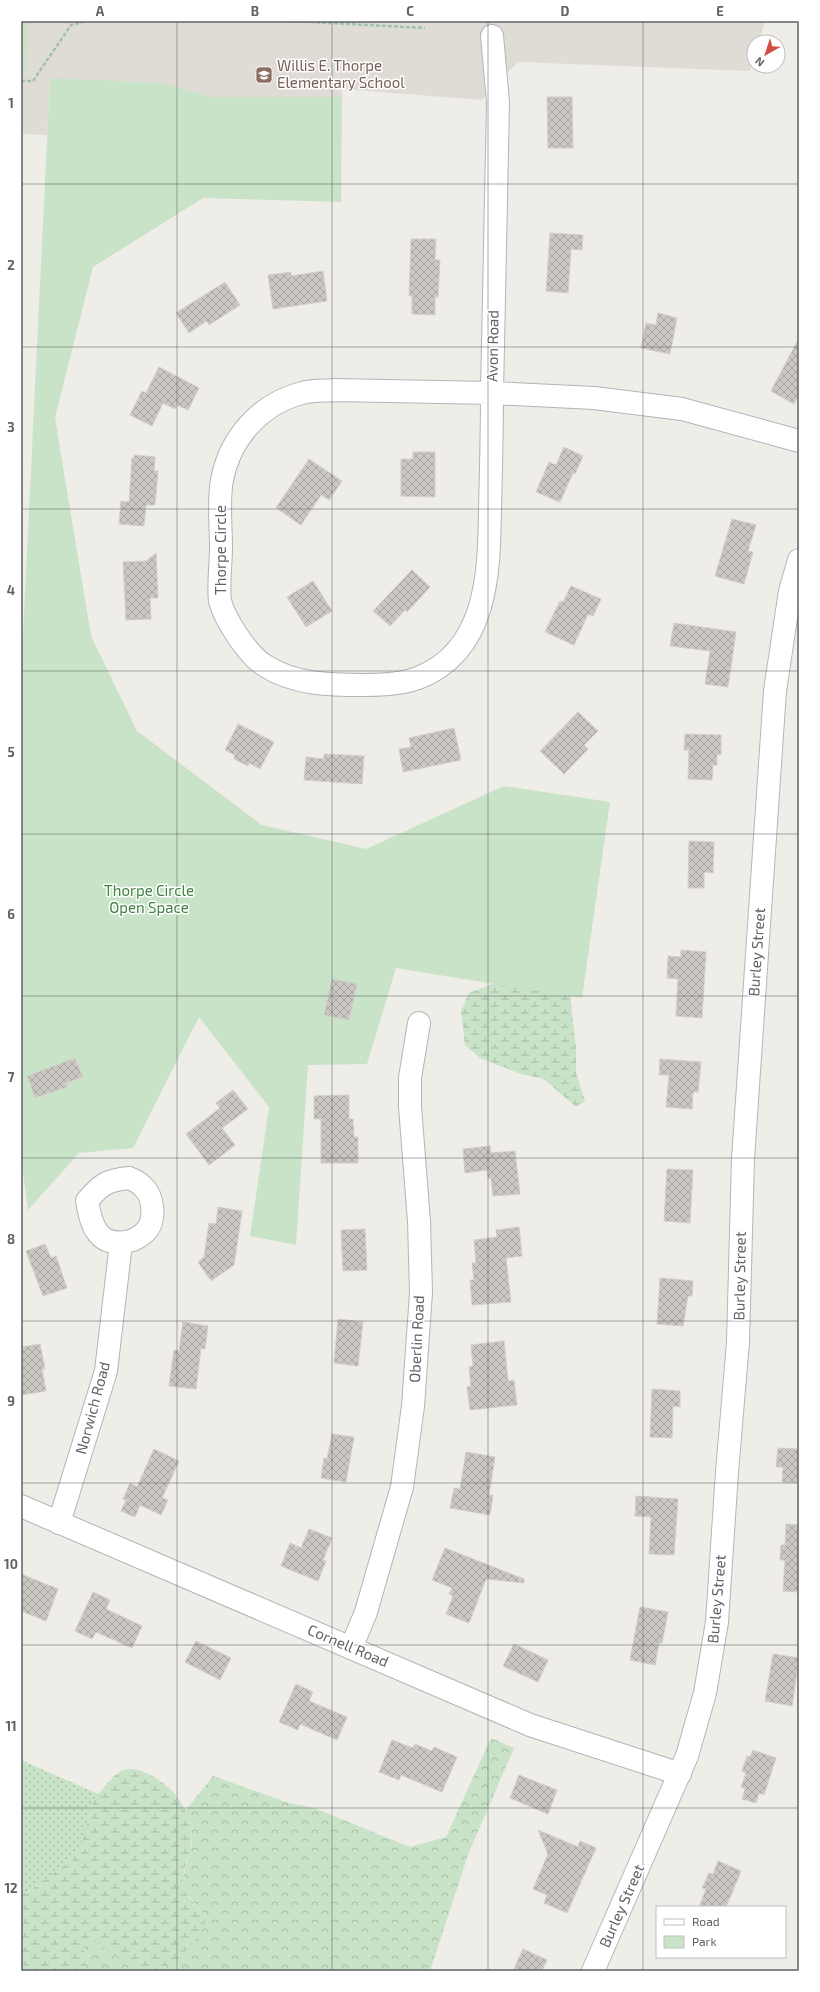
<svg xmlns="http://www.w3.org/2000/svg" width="820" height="1992" viewBox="0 0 820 1992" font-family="'Exo 2',sans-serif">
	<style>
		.education { fill: #dfdcd6 }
		.grass { fill: url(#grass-dots) }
		.forest { fill: url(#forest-crowns) }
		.wetland { fill: url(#wetland-marsh) }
		.green { fill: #c9e3c8 }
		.building { fill: url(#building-cross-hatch); stroke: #d3cfc7 }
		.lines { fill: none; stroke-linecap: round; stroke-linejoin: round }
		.minor-casing { stroke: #b3b4b8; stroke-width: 24 }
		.secondary-casing { stroke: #b4b6ba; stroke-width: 24 }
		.path { stroke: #a2c3ab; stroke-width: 2.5; stroke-dasharray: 4 2; stroke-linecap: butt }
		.minor { stroke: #fff; stroke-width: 22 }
		.secondary { stroke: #fff; stroke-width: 22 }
		.grid { fill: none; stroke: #5f6266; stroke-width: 1; stroke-opacity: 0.55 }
		.labels { text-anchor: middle; stroke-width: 3; stroke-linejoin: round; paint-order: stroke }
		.education-label { font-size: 15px; fill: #785e54; stroke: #fff; text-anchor: start }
		.street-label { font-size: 15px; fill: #5f6266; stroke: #fff }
		.park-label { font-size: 15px; fill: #428243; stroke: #fff }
		.neatline { fill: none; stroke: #5f6266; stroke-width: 1.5 }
		.grid-label { font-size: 13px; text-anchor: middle; font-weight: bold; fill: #5f6266 }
	</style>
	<defs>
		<pattern id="grass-dots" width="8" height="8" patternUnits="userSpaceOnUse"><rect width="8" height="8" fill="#c9e3c8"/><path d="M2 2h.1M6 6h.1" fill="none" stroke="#a6bba6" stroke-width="1.8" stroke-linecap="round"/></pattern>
		<pattern id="forest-crowns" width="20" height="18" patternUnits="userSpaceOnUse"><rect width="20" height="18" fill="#c9e3c8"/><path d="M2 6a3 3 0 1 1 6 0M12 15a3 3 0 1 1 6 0" fill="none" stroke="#a6bba6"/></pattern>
		<pattern id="wetland-marsh" width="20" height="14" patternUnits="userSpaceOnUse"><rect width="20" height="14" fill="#c9e3c8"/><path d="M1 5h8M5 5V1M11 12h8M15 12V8" fill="none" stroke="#a6bba6"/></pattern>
		<pattern id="building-cross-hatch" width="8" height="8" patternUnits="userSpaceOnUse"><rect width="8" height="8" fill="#cbc8c4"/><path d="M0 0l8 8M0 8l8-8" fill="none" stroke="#a8a6a3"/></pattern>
	</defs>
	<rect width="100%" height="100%" fill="#efede8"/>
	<path class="education" d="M21 21H765L759 42H754V59L750 71 518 62 482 100 342 89V97H203L50 78 47 135 21 134Z"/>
	<path class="grass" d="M21 1760 98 1794 92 1804 81 1849 74 1858 28 1892 21 1894Z"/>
	<g class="forest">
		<path d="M491 1738 514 1748 469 1852 430 1971H156L165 1967 205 1916 183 1889V1877L192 1844V1833L186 1810 213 1776 289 1803 314 1808 410 1847 446 1837Z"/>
		<path d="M94 1941 141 1971H87L84 1957V1946Z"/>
	</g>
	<g class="wetland">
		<path d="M505 977 570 993 576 1049V1073L585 1101 576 1107 544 1079 521 1074 480 1058 465 1045 461 1011 469 993 488 986Z"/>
		<path d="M134 1769C166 1776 197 1810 191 1845 189 1859 181 1872 183 1887 184 1894 200 1909 205 1916 205 1919 205 1924 204 1928 194 1945 164 1978 141 1971 130 1967 105 1948 94 1941L84 1947V1957L87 1971H21V1894L28 1892 74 1858 81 1848 92 1804 98 1794 113 1777 122 1770Z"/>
	</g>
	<g class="green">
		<path d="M21 21H28L27 72 21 71Z"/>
		<path d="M50 78 162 83 211 97H342L341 202 203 198 93 267 55 418 91 636 137 731 262 825 366 849 504 786 610 802 582 998 396 968 367 1064 308 1065 296 1245 250 1236 269 1107 199 1017 133 1148 79 1153 28 1210 21 1157V675Z"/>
	</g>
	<g class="building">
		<path d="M547 97H572L573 148H548Z"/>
		<path d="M550 233 583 235 582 250 571 249 568 293 546 291Z"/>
		<path d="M411 239H436L435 260H440L438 297H435V315L412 314V296H409Z"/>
		<path d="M323 271 327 301 273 309 268 275 291 272V276Z"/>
		<path d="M225 282 240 305 209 325 207 321 189 333 176 313Z"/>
		<path d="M658 313 677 318 670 354 641 348 646 323 656 325Z"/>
		<path d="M799 338V394L794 404 771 391Z"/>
		<path d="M159 367 199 388 188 410 177 405 175 409 163 403 152 426 130 415 142 391 146 393Z"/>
		<path d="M564 447 583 456 575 474 573 473 560 502 536 492 549 462 556 465Z"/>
		<path d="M413 452H435V497L401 496V459H413Z"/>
		<path d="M134 455 155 457 154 471H158L155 505H146L144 526 119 524 121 501 129 502 132 458H134Z"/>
		<path d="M309 459 342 481 329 500 321 495 301 525 276 508Z"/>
		<path d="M732 519 756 525 748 551 753 552 744 584 715 576Z"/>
		<path d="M156 553 158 598H150L151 619 126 620 123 562 146 561Z"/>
		<path d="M412 570 430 587 407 612 405 610 390 626 373 611Z"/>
		<path d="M313 581 332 611 306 627 287 597Z"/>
		<path d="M571 586 601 599 593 616 588 614 574 645 545 632 560 601 563 602Z"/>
		<path d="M674 623 736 632 728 687 705 684 710 651 670 646Z"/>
		<path d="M578 712 598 731 584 745 588 749 564 774 540 751Z"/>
		<path d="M238 724 274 742 260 769 249 763 248 766 234 759 235 755 225 750Z"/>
		<path d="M454 728 461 760 403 772 399 749 411 747 409 738Z"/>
		<path d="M685 734 721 735V755L717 754V765H713L712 780 688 779 689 750H684Z"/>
		<path d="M324 754 364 756 362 784 304 780 306 757 324 759Z"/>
		<path d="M689 841 714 842 713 873 704 872V888H688Z"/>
		<path d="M681 950 706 952 702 1018 676 1016 678 979 667 978 668 956 681 957Z"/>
		<path d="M332 979 357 984 349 1020 324 1015Z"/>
		<path d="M75 1058 83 1077 66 1083 67 1087 35 1098 27 1076Z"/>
		<path d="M660 1059 701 1062 698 1092H693L692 1109 666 1107 669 1075H659Z"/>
		<path d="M233 1090 248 1109 222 1128 235 1145 209 1165 186 1134 220 1108 216 1103Z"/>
		<path d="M349 1095V1119H353L354 1137H358V1163H321V1119H314V1096Z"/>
		<path d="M490 1146 491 1153 515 1151 520 1194 493 1196 491 1178H488L487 1170 465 1173 463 1149Z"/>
		<path d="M667 1169 693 1170 690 1223 664 1221Z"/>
		<path d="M218 1207 242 1211 234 1265 211 1281 198 1262 204 1257 209 1223 216 1224Z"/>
		<path d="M519 1227 522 1256 506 1258 511 1302 472 1305 470 1280H474L472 1263H476L474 1240 497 1237 496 1230Z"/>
		<path d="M365 1229 367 1270 343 1271 341 1230Z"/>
		<path d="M45 1244 51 1258 56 1256 67 1288 43 1296 26 1251Z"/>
		<path d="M660 1278 693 1281 692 1296H688L683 1326 657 1324Z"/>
		<path d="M338 1319 363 1322 358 1366 334 1363Z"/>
		<path d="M183 1322 208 1326 205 1349 201 1348 196 1389 169 1386 174 1350 179 1351Z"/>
		<path d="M504 1341 508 1381 514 1380 517 1405 470 1410 467 1387 471 1386 469 1367 473 1366 471 1345Z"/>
		<path d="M40 1344 45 1369H42L46 1391 21 1395V1347Z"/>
		<path d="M652 1389 680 1391V1407L673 1406 672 1438 650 1437Z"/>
		<path d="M332 1434 354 1437 346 1482 321 1478 324 1458 327 1459Z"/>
		<path d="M778 1448 799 1449V1483L782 1482 783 1467H776Z"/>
		<path d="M154 1449 179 1461 162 1498 168 1500 161 1515 140 1505 135 1517 121 1511 126 1500 123 1499 130 1483 137 1487Z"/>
		<path d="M466 1452 495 1457 489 1495H493L490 1515 450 1508 454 1488 460 1489Z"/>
		<path d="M636 1496 678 1499 674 1555 649 1554 651 1517 635 1516Z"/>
		<path d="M786 1524 799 1525V1592L783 1591 785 1560H780L781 1545H785Z"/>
		<path d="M309 1529 332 1538 323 1560 326 1561 318 1581 281 1566 290 1543 301 1548Z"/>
		<path d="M445 1548 524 1579V1583L486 1579 469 1623 446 1614 453 1596 449 1594 452 1588 432 1580Z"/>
		<path d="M21 1574 58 1589 46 1621 21 1611Z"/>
		<path d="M93 1592 110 1600 106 1609 142 1626 132 1648 96 1632 92 1639 75 1631Z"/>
		<path d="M640 1607 668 1612 662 1643H659L655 1665 630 1660Z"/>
		<path d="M196 1641 231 1658 220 1680 185 1662Z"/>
		<path d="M514 1644 548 1660 538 1682 503 1666Z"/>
		<path d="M773 1654 799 1658 792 1706 765 1701Z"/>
		<path d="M296 1684 313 1692 309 1701 347 1717 337 1740 300 1724 298 1730 279 1722Z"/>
		<path d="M392 1740 413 1748 415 1744 432 1751 434 1747 457 1757 442 1792 401 1775 399 1780 379 1772Z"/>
		<path d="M753 1750 776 1758 764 1795 759 1793 756 1803 742 1799 745 1789 741 1787 746 1773 742 1771 747 1756 750 1757Z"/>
		<path d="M519 1775 557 1790 548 1814 510 1798Z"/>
		<path d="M538 1830 578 1847 580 1841 596 1848 567 1913 544 1903 547 1895 533 1889 548 1854Z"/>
		<path d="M718 1861 741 1871 726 1907H699L706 1889 702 1888 709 1873 713 1874Z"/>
		<path d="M523 1949 547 1960 542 1971H513Z"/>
	</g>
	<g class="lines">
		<g class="minor-casing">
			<g id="minor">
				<path d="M492 36 498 102 492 393 594 398 682 409 799 441"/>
				<path d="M335 390 492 393C492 432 491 471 490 510 489 572 488 651 418 678 402 684 382 685 365 685 331 685 294 685 264 665 248 655 225 620 220 601 218 588 221 561 221 547 221 525 218 501 222 480 230 438 260 404 302 393 312 390 324 391 335 390Z"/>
				<path d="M129 1178C133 1180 139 1182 142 1186 154 1195 157 1222 144 1233 132 1244 109 1247 98 1233 91 1224 89 1212 87 1201 101 1184 108 1180 129 1178Z"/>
				<path d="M21 1506 530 1725 680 1774"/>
				<path d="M59 1523 106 1371 121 1243"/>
				<path d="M351 1648 366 1612 402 1487 413 1406 421 1293 419 1221 410 1107V1078L419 1023"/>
			</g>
		</g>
		<g class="secondary-casing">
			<path id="secondary" d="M593 1971 687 1756 705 1693 717 1622 727 1472 738 1342 743 1159 775 691 790 591 799 560"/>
		</g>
		<g class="path">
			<path d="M292 21 425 28"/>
			<path d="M21 81H33L71 25 87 21"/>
		</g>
		<use href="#minor" class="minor"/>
		<use href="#secondary" class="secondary"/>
	</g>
	<path class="grid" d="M177 21V1971M332 21V1971M488 21V1971M643 21V1971M21 184H799M21 347H799M21 509H799M21 671H799M21 834H799M21 996H799M21 1158H799M21 1321H799M21 1483H799M21 1645H799M21 1808H799"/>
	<defs>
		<g id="school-square" transform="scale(0.9)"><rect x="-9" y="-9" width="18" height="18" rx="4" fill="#8d6e63" stroke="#fff"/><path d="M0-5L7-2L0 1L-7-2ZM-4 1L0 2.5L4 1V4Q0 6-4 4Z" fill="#fff"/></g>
	</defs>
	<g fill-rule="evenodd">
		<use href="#school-square" x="264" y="75"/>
	</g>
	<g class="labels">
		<g class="education-label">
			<text x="277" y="71">Willis E. Thorpe<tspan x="277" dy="17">Elementary School</tspan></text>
		</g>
		<g class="street-label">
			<text transform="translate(493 346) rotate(-89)" y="5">Avon Road</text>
			<text transform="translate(221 550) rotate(-90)" y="5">Thorpe Circle</text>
			<text transform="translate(757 952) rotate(-86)" y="5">Burley Street</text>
			<text transform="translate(740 1276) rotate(-89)" y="5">Burley Street</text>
			<text transform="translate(417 1339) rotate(-87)" y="5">Oberlin Road</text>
			<text transform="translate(93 1408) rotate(-75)" y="5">Norwich Road</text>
			<text transform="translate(717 1599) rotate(-85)" y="5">Burley Street</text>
			<text transform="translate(348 1646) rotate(23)" y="5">Cornell Road</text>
			<text transform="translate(622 1906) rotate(-66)" y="5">Burley Street</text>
		</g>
		<g class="park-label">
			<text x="149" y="896">Thorpe Circle<tspan x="149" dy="17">Open Space</tspan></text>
		</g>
	</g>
	<rect width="820" height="1992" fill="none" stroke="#ffffff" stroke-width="44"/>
	<rect x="656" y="1906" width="130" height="52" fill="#ffffff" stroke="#bfc0c2"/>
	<rect x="664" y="1919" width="20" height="6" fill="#ffffff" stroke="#bfc0c2"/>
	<text x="692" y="1926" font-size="12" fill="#5f6266">Road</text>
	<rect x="664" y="1936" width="20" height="12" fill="#c9e3c8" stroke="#bfc0c2"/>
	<text x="692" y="1946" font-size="12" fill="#5f6266">Park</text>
	<g transform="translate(766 54) rotate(219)"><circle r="19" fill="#ffffff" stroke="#bfc0c2"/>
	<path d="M0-3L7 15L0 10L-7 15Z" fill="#d35049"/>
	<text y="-6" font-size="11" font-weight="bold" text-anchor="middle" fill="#5f6266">N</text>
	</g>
	<rect x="22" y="22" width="776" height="1948" class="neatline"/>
	<g class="grid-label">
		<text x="100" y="16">A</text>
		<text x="255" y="16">B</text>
		<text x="410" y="16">C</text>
		<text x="565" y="16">D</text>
		<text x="720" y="16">E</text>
		<text x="11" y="108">1</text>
		<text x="11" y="270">2</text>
		<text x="11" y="432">3</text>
		<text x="11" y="595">4</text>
		<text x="11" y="757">5</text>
		<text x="11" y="919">6</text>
		<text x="11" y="1082">7</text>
		<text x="11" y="1244">8</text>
		<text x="11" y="1406">9</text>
		<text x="11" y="1569">10</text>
		<text x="11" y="1731">11</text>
		<text x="11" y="1893">12</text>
	</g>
</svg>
